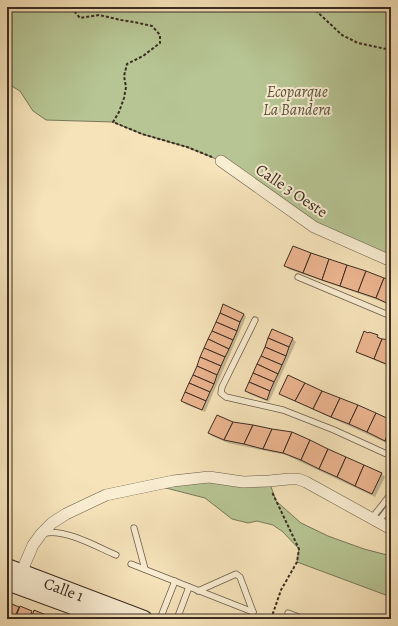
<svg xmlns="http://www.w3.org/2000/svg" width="398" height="626" viewBox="0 0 398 626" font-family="Alegreya,serif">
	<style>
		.green { fill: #b7c594; stroke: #79785b }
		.shadow { fill: #0003 }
		.building { fill: #ecb590; stroke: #3b2c22 }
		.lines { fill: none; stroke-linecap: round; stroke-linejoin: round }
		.service-casing { stroke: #6a5a48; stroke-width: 7 }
		.minor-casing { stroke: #6a5a48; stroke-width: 12 }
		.secondary-casing { stroke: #3b2c22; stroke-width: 18 }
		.path { stroke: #3b2c22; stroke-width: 2; stroke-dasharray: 3 2; stroke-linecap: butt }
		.service { stroke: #f9edd2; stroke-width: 5.5 }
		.minor { stroke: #f9edd2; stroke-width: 11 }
		.secondary { stroke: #f9edd2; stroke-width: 16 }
		.labels { text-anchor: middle; stroke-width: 4; stroke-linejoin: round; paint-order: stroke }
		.park-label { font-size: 16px; font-style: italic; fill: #5a523e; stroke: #f9edd2 }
		.street-label { font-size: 16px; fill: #3b2c22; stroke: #f9edd2 }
	</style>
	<rect width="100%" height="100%" fill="#f6e3ba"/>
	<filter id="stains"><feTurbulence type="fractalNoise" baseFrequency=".005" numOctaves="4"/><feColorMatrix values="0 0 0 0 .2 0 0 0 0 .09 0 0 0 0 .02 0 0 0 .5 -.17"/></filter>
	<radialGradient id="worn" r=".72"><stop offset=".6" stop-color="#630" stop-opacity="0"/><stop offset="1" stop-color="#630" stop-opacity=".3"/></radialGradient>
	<g class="green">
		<path d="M7 7H391V261L314 227 221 161 187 147 142 134 113 122 46 120 33 111 20 91 10 85 7 114Z"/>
		<path d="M173 481H269L276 501 301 523 328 536 364 549 391 556V597L297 562 299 549 283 532 273 525 257 521 248 523 232 519 205 498 162 487Z"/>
	</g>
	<g class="shadow">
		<path d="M286 266 391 282V306L380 301 288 269Z"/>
		<path d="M244 314 246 317 205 412 185 404 183 401Z"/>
		<path d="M273 330 293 339 296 342 269 402 249 394 247 391Z"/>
		<path d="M369 333 387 342H391V367L360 354 357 351Z"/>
		<path d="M280 393 391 422V445L283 396Z"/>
		<path d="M209 433H292L382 474 385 477 375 497 286 455 228 443 212 436Z"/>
		<path d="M7 603 20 609 31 612 34 614 45 616 47 617 55 619H7Z"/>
	</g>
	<g class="building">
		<path d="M293 246 311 253 303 273 284 266Z"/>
		<path d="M311 253 329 259 322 280 303 273Z"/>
		<path d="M329 259 347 265 340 286 322 280Z"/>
		<path d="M347 265 366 271 358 292 340 286Z"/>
		<path d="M366 271 384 278 376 298 358 292Z"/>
		<path d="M384 278 391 280V305L376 298Z"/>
		<path d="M223 304 244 314 240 322 220 313Z"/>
		<path d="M220 313 240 322 237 331 216 322Z"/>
		<path d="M216 322 237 331 233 340 212 331Z"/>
		<path d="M272 329 293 338 289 347 268 338Z"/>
		<path d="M212 331 233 340 229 349 208 339Z"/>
		<path d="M364 331 368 333 369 332 378 335 377 337 382 339 374 359 356 352Z"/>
		<path d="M268 338 289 347 286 356 265 347Z"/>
		<path d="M208 339 229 349 225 357 204 348Z"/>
		<path d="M382 339 391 340V366L374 359Z"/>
		<path d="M265 347 286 356 282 365 261 356Z"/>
		<path d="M204 348 225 357 221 366 200 357Z"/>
		<path d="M261 356 282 365 278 374 257 364Z"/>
		<path d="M200 357 221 366 217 375 197 366Z"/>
		<path d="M257 364 278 374 274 382 253 373Z"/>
		<path d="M197 366 217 375 214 384 193 375Z"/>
		<path d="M253 373 274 382 270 391 249 382Z"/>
		<path d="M193 375 214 384 210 392 189 383Z"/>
		<path d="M288 375 305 383 295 401 279 394Z"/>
		<path d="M249 382 270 391 267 400 245 391Z"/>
		<path d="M189 383 210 392 206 401 185 392Z"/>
		<path d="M305 383 322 391 313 409 295 401Z"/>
		<path d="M322 391 340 398 331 417 313 409Z"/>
		<path d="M185 392 206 401 202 410 181 401Z"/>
		<path d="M340 398 358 405 349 424 331 417Z"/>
		<path d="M358 405 376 413 367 432 349 424Z"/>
		<path d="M376 413 391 420V426L385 441 367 432Z"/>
		<path d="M217 415 233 422 224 440 208 433Z"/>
		<path d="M233 422 253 425 244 444 224 440Z"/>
		<path d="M253 425 272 429 263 449 244 444Z"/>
		<path d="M391 426V443L385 441Z"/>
		<path d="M272 429 292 432 283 453 263 449Z"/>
		<path d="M292 432 310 440 301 460 283 453Z"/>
		<path d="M310 440 328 449 319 469 301 460Z"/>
		<path d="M328 449 346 457 337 477 319 469Z"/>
		<path d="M346 457 364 465 355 486 337 477Z"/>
		<path d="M364 465 382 473 372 494 355 486Z"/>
		<path d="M7 602 19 607 14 619H7Z"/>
		<path d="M20 606 32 611 29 619H15Z"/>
		<path d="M34 610 46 615 44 619H31Z"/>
		<path d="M47 615 57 619H45Z"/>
	</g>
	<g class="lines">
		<g class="service-casing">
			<g id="service">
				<path d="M298 277 391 316"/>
				<path d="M255 320 222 387 221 393 226 397 283 410 334 430 391 456"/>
				<path d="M372 518 391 494"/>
				<path d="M378 522 391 505"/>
				<path d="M134 528 145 569"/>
				<path d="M45 533C66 529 97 547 116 555"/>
				<path d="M131 564 253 612"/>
				<path d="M198 591 236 574 240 577 253 612"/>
				<path d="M288 613 304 619"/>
				<path d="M160 619 175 581"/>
				<path d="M177 619 189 587"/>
			</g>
		</g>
		<g class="minor-casing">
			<g id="minor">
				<path d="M221 161 314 227 391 261"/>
				<path d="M21 573 33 545 41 534 52 523 66 514 106 495 173 481 209 477 243 482 269 481 289 479H298L306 482 391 529"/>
			</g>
		</g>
		<g class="secondary-casing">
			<g id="secondary">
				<path d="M7 567 144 619"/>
				<path d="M7 582 108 619"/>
			</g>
		</g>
		<g class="path">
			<path d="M65 7 74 11"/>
			<path d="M72 7 74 11 80 18 99 15 121 20 134 22 152 26 160 35V43L143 56 127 64 124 76 126 87 124 98 119 112 113 122 142 134 187 147 212 157"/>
			<path d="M312 7 342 35 358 43 391 50"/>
			<path d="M271 619 281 590 297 562 299 549 272 492"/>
		</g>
		<use href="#service" class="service"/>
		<use href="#minor" class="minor"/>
		<use href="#secondary" class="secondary"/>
	</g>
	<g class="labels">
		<g class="park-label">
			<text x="297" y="97">Ecoparque<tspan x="297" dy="18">La Bandera</tspan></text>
		</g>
		<g class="street-label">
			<text transform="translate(292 190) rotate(34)" y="6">Calle 3 Oeste</text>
			<text transform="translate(64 589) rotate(20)" y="6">Calle 1</text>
		</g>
	</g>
	<rect width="398" height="626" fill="none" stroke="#f6e3ba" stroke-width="24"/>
	<rect x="8" y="8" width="382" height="610" fill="none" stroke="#3b2c22" stroke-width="2"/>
	<rect x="12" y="12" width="374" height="602" fill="none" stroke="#3b2c22"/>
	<rect width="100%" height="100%" filter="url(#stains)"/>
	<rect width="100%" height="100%" fill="url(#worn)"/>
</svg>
